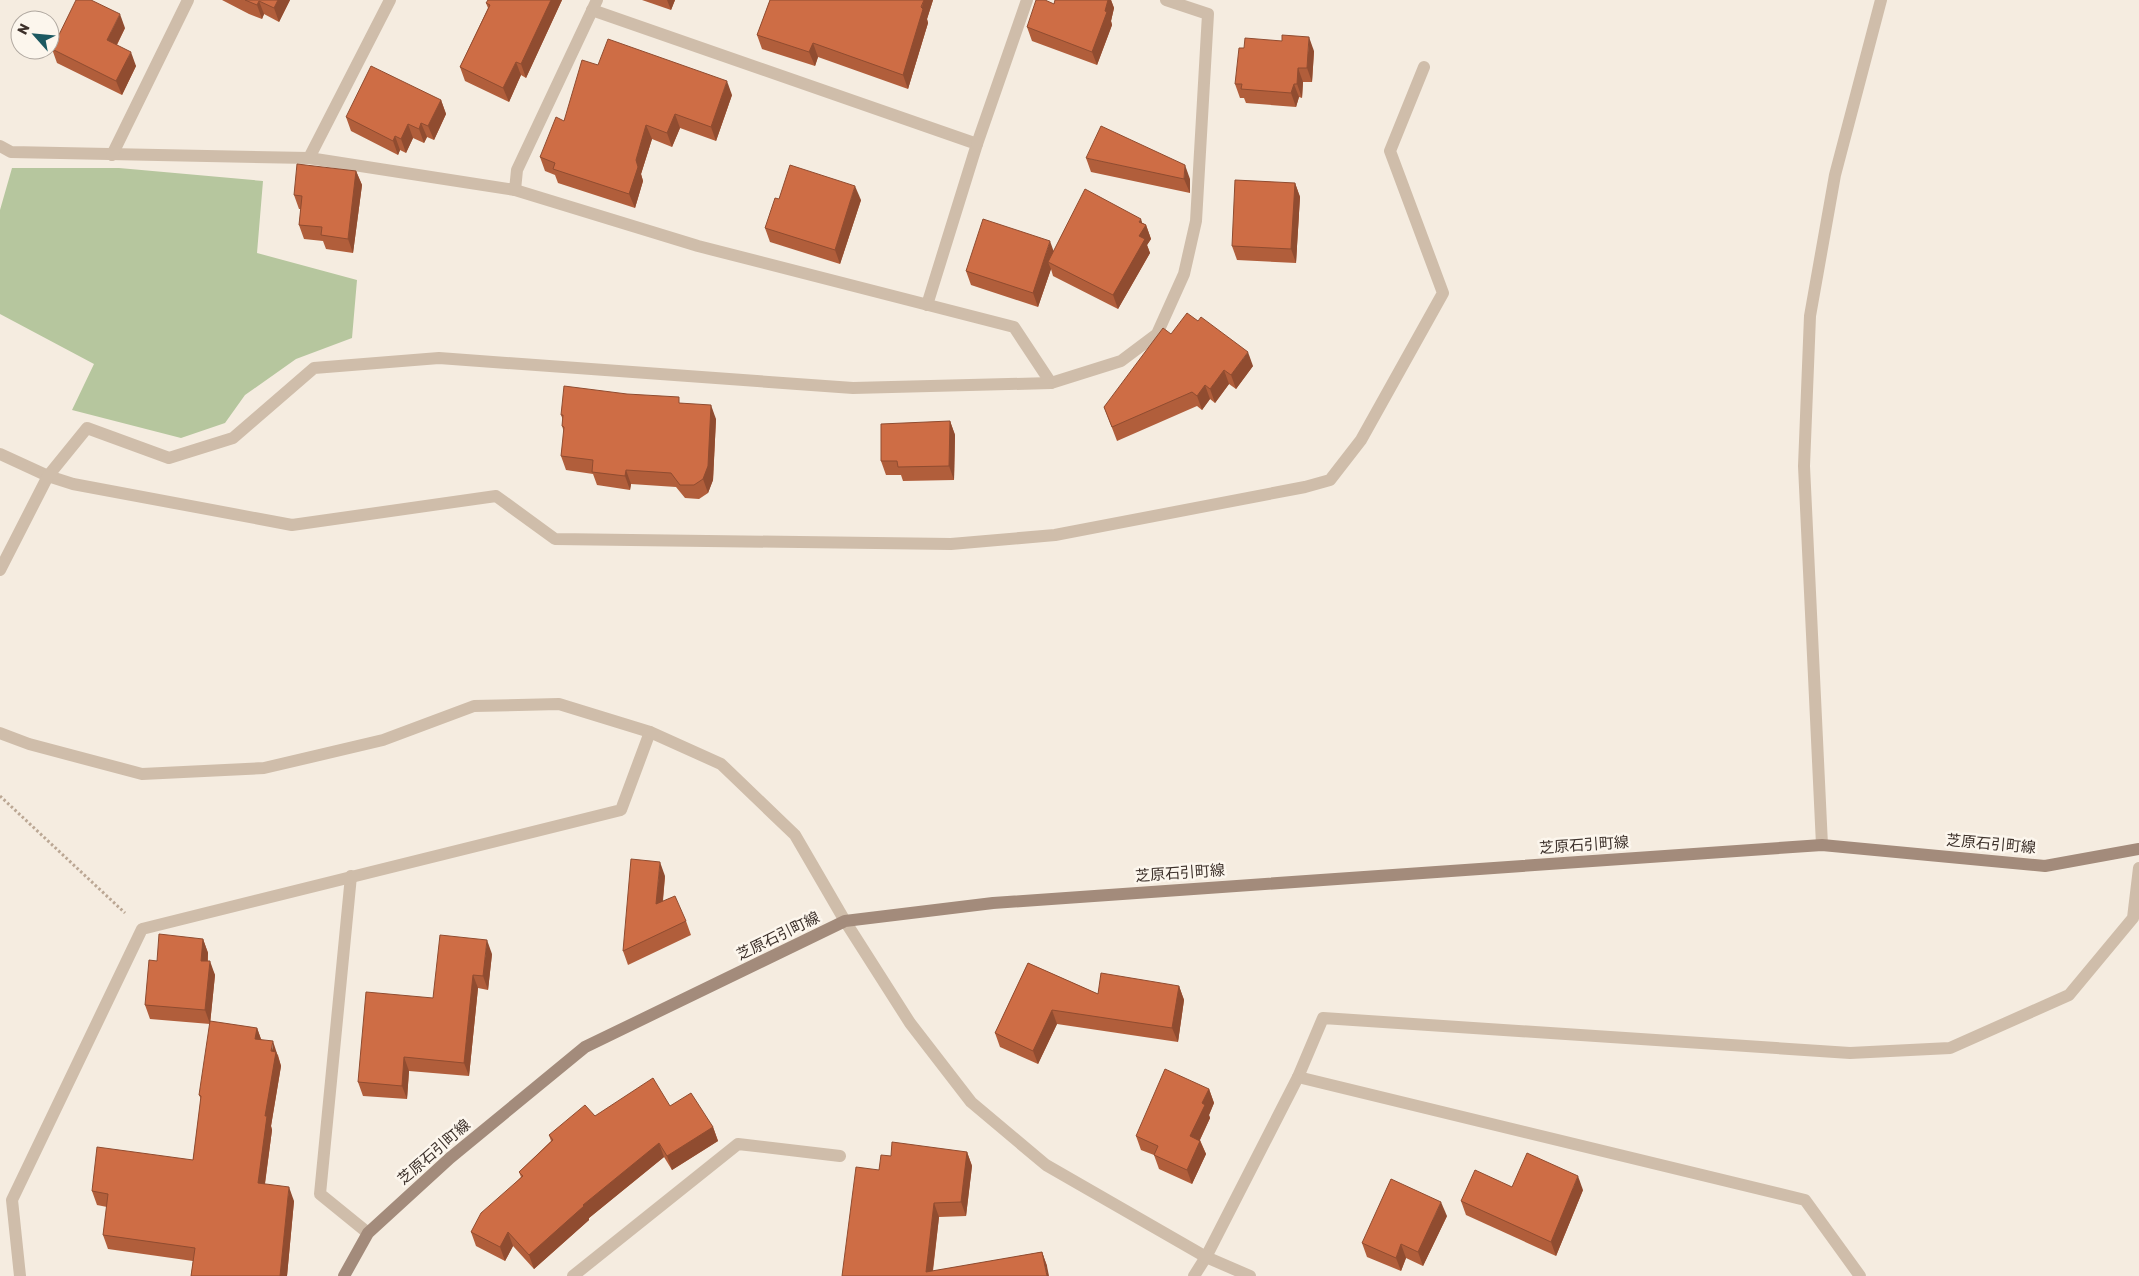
<svg xmlns="http://www.w3.org/2000/svg" width="2139" height="1276" viewBox="0 0 2139 1276" font-family="Rubik,'Noto Sans JP',sans-serif">
	<style>
		.green { fill: #b6c69e }
		.lines { fill: none; stroke-linecap: round; stroke-linejoin: round }
		.path { stroke: #bba794; stroke-width: 3; stroke-dasharray: 2.5 2.5; stroke-linecap: butt }
		.minor { stroke: #cfbdaa; stroke-width: 12 }
		.tertiary { stroke: #cfbdaa; stroke-width: 12 }
		.secondary { stroke: #a38b7b; stroke-width: 12 }
		.wall { fill: #b15e3b }
		.shaded-wall { fill: #904c30 }
		.building { fill: #ce6d45; stroke: #904c30 }
		.labels { text-anchor: middle; stroke-width: 5; stroke-linejoin: round; paint-order: stroke }
		.street-label { font-size: 15px; fill: #3c302a; stroke: #fcf6ed }
	</style>
	<rect width="100%" height="100%" fill="#f5ece0"/>
	<path class="green" d="M12 168H119L263 181 257 253 357 280 352 338 296 359 245 395 225 423 181 438 72 410 94 364 0 314V210Z"/>
	<g class="lines">
		<path class="path" d="M0 796 125 913"/>
		<g class="minor">
			<path d="M592 10 977 144 927 305"/>
			<path d="M977 144 1027 0"/>
			<path d="M0 146 11 152 309 158 515 190 698 246 1014 327 1051 383"/>
			<path d="M112 155 188 0"/>
			<path d="M309 158 390 0"/>
			<path d="M515 190 517 170 597 0"/>
			<path d="M0 454 48 476 73 484 292 525 496 496 555 539 951 544 1055 535 1305 487 1330 480 1361 440 1443 293 1390 151 1424 67"/>
			<path d="M0 570 48 476 87 428 169 458 233 438 314 368 439 358 853 388 1051 383 1121 361 1157 334 1184 274 1196 221 1208 14 1166 0"/>
			<path d="M351 876 320 1194 368 1233"/>
			<path d="M1298 1077 1805 1200 1860 1276"/>
			<path d="M20 1276 12 1200 142 929 621 810 650 732"/>
			<path d="M573 1276 738 1144 840 1156"/>
			<path d="M1194 1276 1206 1257 1298 1077 1323 1018 1850 1053 1950 1048 2069 995 2133 918 2139 868"/>
		</g>
		<g class="tertiary">
			<path d="M0 733 29 744 142 774 264 768 383 740 474 706 559 704 650 732 721 764 795 835 845 921 910 1023 971 1102 1046 1165 1206 1257 1250 1276"/>
			<path d="M1822 845 1804 466 1810 316 1835 175 1881 0"/>
		</g>
		<path class="secondary" d="M344 1276 368 1233 450 1158 585 1047 845 921 993 903 1822 845 2045 866 2139 849"/>
	</g>
	<g class="wall">
		<path d="M222 0H290L279 22 264 14 262 19 249 14Z"/>
		<path d="M562 0 526 78 521 75 509 102 465 81 460 67 488 8 486 3Z"/>
		<path d="M642 0H675L671 10Z"/>
		<path d="M770 0H933L927 19 928 23 908 89 818 57 815 66 762 49 757 35Z"/>
		<path d="M1055 0H1111L1114 8 1111 21 1112 25 1097 65 1032 41 1027 27 1054 4Z"/>
		<path d="M125 28 117 45 136 66 122 95 57 63 52 49Z"/>
		<path d="M1314 51 1312 82H1303L1302 98 1299 97 1296 107 1246 103 1244 98H1240L1235 84Z"/>
		<path d="M598 65 732 95 716 141 680 128 672 147 652 139 641 174 643 181 635 208 558 183 555 175 545 171 540 157 564 121Z"/>
		<path d="M441 100 446 114 434 140 427 137 424 143 413 138 406 153 400 150 398 155 351 131 346 117Z"/>
		<path d="M1086 158 1190 179V193L1091 172Z"/>
		<path d="M356 171 362 185 353 253 326 249 323 241 304 239 299 225 301 209H299L294 195Z"/>
		<path d="M1295 183 1300 197 1296 263 1237 260 1232 246Z"/>
		<path d="M779 199 861 200 840 264 770 242 765 228Z"/>
		<path d="M1143 223 1146 225 1151 239 1147 245 1150 253 1118 309 1053 276 1051 269 1038 307 971 285 966 271 1054 251Z"/>
		<path d="M1171 334 1253 366 1236 389 1229 384 1215 403 1210 399 1202 410 1197 406 1117 441 1104 407Z"/>
		<path d="M682 403 716 419 713 480 708 493 699 499 685 498 676 487 631 484 630 490 597 485 593 474 566 470 561 456 564 432 562 426 563 420 561 415Z"/>
		<path d="M950 421 955 435 954 480 903 481 901 475H886L881 461Z"/>
		<path d="M665 876 663 901 686 921 691 935 628 965 623 951Z"/>
		<path d="M203 939 208 953V961L215 975 210 1024 150 1019 145 1005 157 961Z"/>
		<path d="M492 954 488 990 478 988 469 1076 409 1071 407 1099 363 1096 358 1082 433 998Z"/>
		<path d="M1028 963 1098 994 1179 986 1184 1000 1178 1042 1057 1024 1038 1064 1000 1047 995 1033Z"/>
		<path d="M257 1028 261 1039 278 1055 281 1066 271 1126 272 1130 265 1184 294 1201 287 1276H191L193 1261 108 1249 103 1235 107 1207 97 1205 92 1191 193 1160 201 1099 199 1095Z"/>
		<path d="M1209 1089 1214 1103 1209 1115 1210 1118 1200 1140 1206 1154 1192 1184 1159 1169 1154 1155 1141 1150 1136 1136Z"/>
		<path d="M670 1106 713 1127 718 1141 672 1170 664 1157 589 1218V1220L534 1269 513 1246 505 1261 476 1246 471 1232 521 1177 519 1172 551 1141 549 1135 595 1116Z"/>
		<path d="M967 1152 972 1166 966 1216 939 1217 933 1271 1042 1252 1047 1266 842 1276 879 1170 891 1156Z"/>
		<path d="M1512 1187 1583 1190 1556 1256 1466 1215 1461 1201Z"/>
		<path d="M1447 1216 1423 1266 1406 1258 1401 1271 1367 1257 1362 1243Z"/>
	</g>
	<g class="shaded-wall">
		<path d="M278 0H290L279 22 274 8Z"/>
		<path d="M551 0H562L526 78 521 64Z"/>
		<path d="M667 0H675L671 10Z"/>
		<path d="M924 0H933L927 19 928 23 908 89 903 75Z"/>
		<path d="M1108 0H1111L1114 8 1111 21 1112 25 1097 65 1092 52Z"/>
		<path d="M259 1 264 14 262 19 257 5Z"/>
		<path d="M120 14 125 28 112 54 107 40Z"/>
		<path d="M1309 37 1314 51 1312 82 1307 68Z"/>
		<path d="M813 43 818 57 815 66 809 52Z"/>
		<path d="M131 52 136 66 122 95 116 81Z"/>
		<path d="M516 62 521 75 509 102 503 88Z"/>
		<path d="M1298 68 1303 82 1302 98 1297 84Z"/>
		<path d="M727 81 732 95 716 141 711 127Z"/>
		<path d="M1294 84 1299 97 1296 107 1291 93Z"/>
		<path d="M441 100 446 114 434 140 428 126Z"/>
		<path d="M675 114 680 128 672 147 667 133Z"/>
		<path d="M421 123 427 137 424 143 419 129Z"/>
		<path d="M408 124 413 138 406 153 401 139Z"/>
		<path d="M646 125 652 139 641 174 643 181 635 208 629 194 636 160Z"/>
		<path d="M395 136 400 150 398 155 393 141Z"/>
		<path d="M1185 165 1190 179V193L1184 179Z"/>
		<path d="M356 171 362 185 353 253 348 239Z"/>
		<path d="M1295 183 1300 197 1296 263 1291 249Z"/>
		<path d="M855 186 861 200 840 264 835 250Z"/>
		<path d="M1141 219 1144 228 1146 225 1151 239 1147 245 1150 253 1118 309 1113 295 1139 236V222Z"/>
		<path d="M1050 241 1055 255 1048 262 1051 269 1038 307 1033 293Z"/>
		<path d="M1248 352 1253 366 1236 389 1231 375Z"/>
		<path d="M1224 370 1229 384 1215 403 1210 389Z"/>
		<path d="M1205 385 1210 399 1202 410 1197 396Z"/>
		<path d="M711 405 716 419 713 480 708 493 703 479Z"/>
		<path d="M950 421 955 435 954 480 949 466Z"/>
		<path d="M626 470 631 484 630 490 625 476Z"/>
		<path d="M660 862 665 876 661 918 656 904Z"/>
		<path d="M203 939 208 953 206 974 201 961Z"/>
		<path d="M487 940 492 954 488 990 483 976Z"/>
		<path d="M210 961 215 975 210 1024 205 1010Z"/>
		<path d="M473 975 478 988 469 1076 464 1063Z"/>
		<path d="M1179 986 1184 1000 1178 1042 1172 1028Z"/>
		<path d="M1052 1010 1057 1024 1038 1064 1033 1051Z"/>
		<path d="M257 1028 262 1042 255 1039Z"/>
		<path d="M273 1041 281 1066 271 1126 272 1130 263 1197 258 1183Z"/>
		<path d="M404 1057 409 1071 407 1099 402 1086Z"/>
		<path d="M1209 1089 1214 1103 1209 1115 1210 1118 1195 1150 1190 1136 1202 1103Z"/>
		<path d="M713 1127 718 1141 672 1170 667 1156Z"/>
		<path d="M1200 1141 1206 1154 1192 1184 1187 1170Z"/>
		<path d="M659 1143 664 1157 589 1218V1220L534 1269 529 1255 583 1205Z"/>
		<path d="M967 1152 972 1166 966 1216 961 1202Z"/>
		<path d="M1578 1176 1583 1190 1556 1256 1551 1242Z"/>
		<path d="M289 1187 294 1201 287 1276H280Z"/>
		<path d="M1441 1202 1447 1216 1423 1266 1418 1252Z"/>
		<path d="M934 1203 939 1217 932 1276 926 1272Z"/>
		<path d="M508 1232 513 1246 505 1261 500 1247Z"/>
		<path d="M1401 1244 1406 1258 1401 1271 1396 1258Z"/>
		<path d="M1042 1252 1047 1266 1049 1276H1047Z"/>
	</g>
	<g class="building">
		<path d="M76 0H91L120 14 107 40 131 52 116 81 52 49Z"/>
		<path d="M245 0H278L274 8 259 1 257 5Z"/>
		<path d="M488 0H551L521 64 516 62 503 88 460 67 490 5 486 3Z"/>
		<path d="M770 0H924L921 7 923 9 903 75 813 43 809 52 757 35Z"/>
		<path d="M1036 0H1045L1054 4 1055 0H1108L1105 11 1107 12 1092 52 1027 27Z"/>
		<path d="M1282 35 1309 37 1307 68H1298L1297 84H1294L1291 93 1241 89 1242 84H1235L1239 48H1244L1245 38 1282 41Z"/>
		<path d="M608 39 727 81 711 127 675 114 667 133 646 125 636 160 638 167 629 194 553 169 555 163 540 157 556 117 564 121 582 60 598 65Z"/>
		<path d="M371 66 441 100 428 126 421 123 419 129 408 124 401 139 395 136 393 141 346 117Z"/>
		<path d="M1101 126 1185 165 1184 179 1086 158Z"/>
		<path d="M297 164 356 171 348 239 321 235 322 227 299 225 302 196 294 195Z"/>
		<path d="M790 165 855 186 835 250 765 228 775 198 779 199Z"/>
		<path d="M1235 180 1295 183 1291 249 1232 246Z"/>
		<path d="M1085 189 1141 219 1139 222 1146 225 1139 236 1145 239 1113 295 1048 262Z"/>
		<path d="M983 219 1050 241 1033 293 966 271Z"/>
		<path d="M1187 313 1198 321 1201 317 1248 352 1231 375 1224 370 1210 389 1205 385 1197 396 1192 392 1112 427 1104 407 1163 328 1171 334Z"/>
		<path d="M564 386 627 394 679 397V403L711 405 708 466 703 479 694 485H680L671 473 626 470 625 476 592 472 593 460 561 456 564 427 562 426 563 415H561Z"/>
		<path d="M950 421 949 466 898 467 897 461H881V424Z"/>
		<path d="M631 859 660 862 656 904 675 896 686 921 623 951Z"/>
		<path d="M159 934 203 939 201 961H210L205 1010 145 1005 149 960 157 961Z"/>
		<path d="M440 935 487 940 483 976 473 975 464 1063 404 1057 402 1086 358 1082 366 992 433 998Z"/>
		<path d="M1028 963 1098 994 1101 973 1179 986 1172 1028 1052 1010 1033 1051 995 1033Z"/>
		<path d="M210 1021 257 1028 255 1039 273 1041 271 1051 276 1052 265 1116H267L258 1183 289 1187 280 1276H191L195 1248 103 1235 108 1194 92 1191 97 1147 193 1160 201 1096 199 1095Z"/>
		<path d="M1165 1069 1209 1089 1202 1103 1205 1105 1190 1136 1200 1141 1187 1170 1154 1155 1158 1146 1136 1136Z"/>
		<path d="M653 1078 670 1106 691 1093 713 1127 667 1156 659 1143 583 1205 584 1206 529 1255 508 1232 500 1247 471 1232 481 1213 523 1176 519 1172 553 1140 549 1135 585 1105 595 1116Z"/>
		<path d="M892 1142 967 1152 961 1202 934 1203 926 1272 1042 1252 1047 1276H842L856 1167 879 1170 881 1155 891 1156Z"/>
		<path d="M1527 1153 1578 1176 1551 1242 1461 1201 1475 1170 1512 1187Z"/>
		<path d="M1391 1179 1441 1202 1418 1252 1401 1244 1396 1258 1362 1243Z"/>
	</g>
	<g class="labels">
		<g class="street-label">
			<text transform="translate(1991 844) rotate(5)" y="5">芝原石引町線</text>
			<text transform="translate(1584 845) rotate(-4)" y="5">芝原石引町線</text>
			<text transform="translate(1180 873) rotate(-4)" y="5">芝原石引町線</text>
			<text transform="translate(778 936) rotate(-26)" y="5">芝原石引町線</text>
			<text transform="translate(434 1152) rotate(-41)" y="5">芝原石引町線</text>
		</g>
	</g>
	<g transform="translate(35 35) rotate(297)"><circle r="24" fill="#fcf6ed" stroke="#afa79f"/>
	<path d="M0-4L9 19L0 12L-9 19Z" fill="#1c5961"/>
	<text y="-8" font-size="14" font-weight="bold" text-anchor="middle" fill="#3c302a">N</text>
	</g>
</svg>
